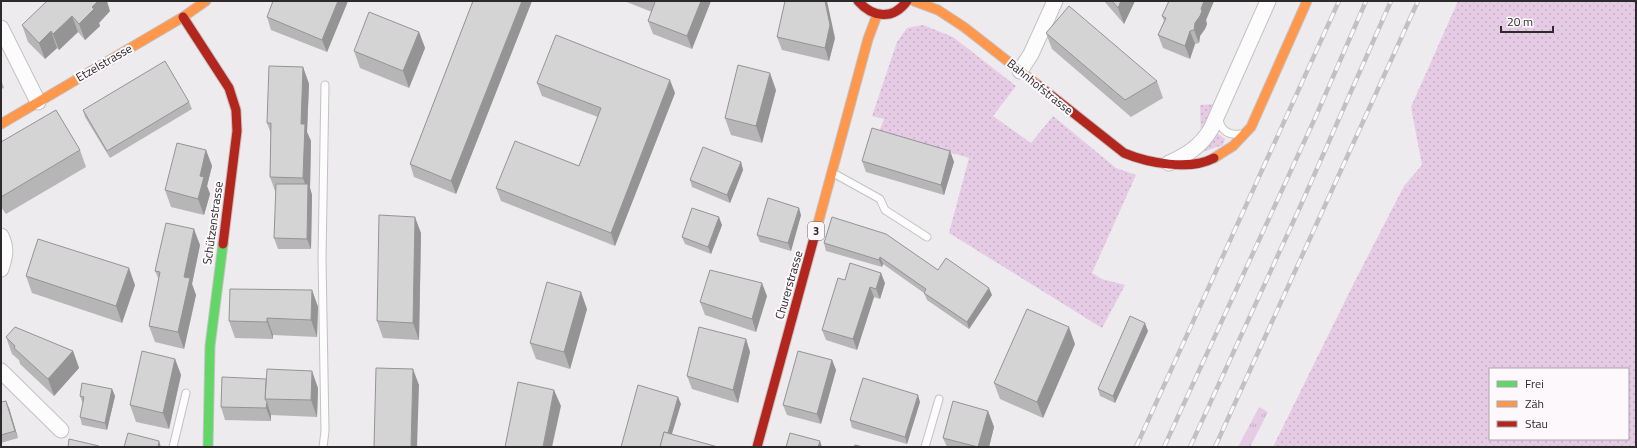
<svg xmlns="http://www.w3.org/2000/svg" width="1637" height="448" viewBox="0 0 1637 448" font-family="'Titillium Web',sans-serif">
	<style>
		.grass { fill: url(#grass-dots); fill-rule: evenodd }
		.park { fill: url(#park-tufts) }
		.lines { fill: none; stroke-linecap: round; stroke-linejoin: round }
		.lane-casing { stroke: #c3c2c3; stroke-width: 9 }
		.street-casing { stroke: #c3c2c3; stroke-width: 17 }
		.fast-casing { stroke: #c3c2c3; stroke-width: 11 }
		.slow-casing { stroke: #c3c2c3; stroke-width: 11 }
		.jam-casing { stroke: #c3c2c3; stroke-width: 11 }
		.lane { stroke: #fcfcfc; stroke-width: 7 }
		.street { stroke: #fcfcfc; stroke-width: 15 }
		.fast { stroke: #63d668; stroke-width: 9 }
		.slow { stroke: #ff974d; stroke-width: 9 }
		.jam { stroke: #b3261e; stroke-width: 9 }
		.rail-casing { stroke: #c2c1c2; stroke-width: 4.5 }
		.rail { stroke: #fcf8fb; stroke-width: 3; stroke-dasharray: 9; stroke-linecap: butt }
		.wall { fill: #b7b6b7 }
		.shaded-wall { fill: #959495 }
		.building { fill: #d5d4d5; stroke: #959495 }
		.labels { text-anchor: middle; stroke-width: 4; stroke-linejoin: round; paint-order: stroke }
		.shield { fill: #fcf8fb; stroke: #6a6869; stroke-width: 1 }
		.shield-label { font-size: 11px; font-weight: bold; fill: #2c2a2b }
		.street-label { font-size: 12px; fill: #2c2a2b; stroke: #fcf8fb }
	</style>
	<defs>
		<pattern id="grass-dots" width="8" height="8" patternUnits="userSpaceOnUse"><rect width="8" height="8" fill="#e6cbe5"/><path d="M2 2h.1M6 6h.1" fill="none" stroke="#c5aec5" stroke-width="1.8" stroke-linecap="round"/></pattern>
		<pattern id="park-tufts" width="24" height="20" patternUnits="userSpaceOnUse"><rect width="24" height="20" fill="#e6cbe5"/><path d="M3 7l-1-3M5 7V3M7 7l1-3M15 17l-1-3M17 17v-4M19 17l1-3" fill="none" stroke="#c5aec5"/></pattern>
	</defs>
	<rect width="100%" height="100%" fill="#edebed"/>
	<g class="grass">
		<path d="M1458 1H1636V447H1273L1354 283 1404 186 1422 165 1411 107ZM1490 369H1628V439H1490Z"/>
		<path d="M923 25 953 37 1016 86 993 116 1031 143 1053 116 1116 168 1136 175 1092 273 1102 279 1125 285 1102 328 949 233 969 158 879 132 884 119 872 116 897 42 907 28Z"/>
		<path d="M1215 104 1202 131 1201 132 1200 105Z"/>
		<path d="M1217 133 1225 139 1223 145 1199 153 1209 145Z"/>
	</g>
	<path class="park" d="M1259 407 1268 412 1250 447H1238Z"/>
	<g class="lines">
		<g class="lane-casing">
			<g id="lane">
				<path d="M1219 117C1219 129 1228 136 1240 134"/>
				<path d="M835 174 880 199 885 210 927 237"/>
				<path d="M173 447 186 393"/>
				<path d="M323 447 325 431 322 258 325 85"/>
				<path d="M925 447 939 399"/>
			</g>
		</g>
		<g class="street-casing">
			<g id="street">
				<path d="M1 28 38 102"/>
				<path d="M1020 71 1031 54 1055 1"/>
				<path d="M1169 163C1187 155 1201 146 1211 129L1268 1"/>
				<path d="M1 236C7 248 5 257 1 269"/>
				<path d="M1 371 61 430"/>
			</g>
		</g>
		<g class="fast-casing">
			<path id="fast" d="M208 447 210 346 223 244"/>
		</g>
		<g class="slow-casing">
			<g id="slow">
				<path d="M914 1 938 10 964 27 1038 85"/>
				<path d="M1 124 183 17 206 1"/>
				<path d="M1214 158 1233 146 1251 127 1307 1"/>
				<path d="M814 238 868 39 877 15"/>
			</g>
		</g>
		<g class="jam-casing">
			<g id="jam">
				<path d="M858 1C873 18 893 20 907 1"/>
				<path d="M183 17 229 88 236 110 237 131 223 244"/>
				<path d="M1038 85 1124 153C1148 163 1190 171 1214 158"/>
				<path d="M757 447 814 238"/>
			</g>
		</g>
		<use href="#lane" class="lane"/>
		<use href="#street" class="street"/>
		<use href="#fast" class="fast"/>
		<use href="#slow" class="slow"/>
		<use href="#jam" class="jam"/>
		<g class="rail-casing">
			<g id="rail">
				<path d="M1136 447 1339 1"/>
				<path d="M1164 447 1316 116 1366 1"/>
				<path d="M1190 447 1300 207 1391 1"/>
				<path d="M1215 447 1418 1"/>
			</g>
		</g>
		<use href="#rail" class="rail"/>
	</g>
	<g class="wall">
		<path d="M348 1 327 52 271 30 267 17Z"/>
		<path d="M473 1H532L456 194 414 177 410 164Z"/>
		<path d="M624 1H711L692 49 653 34 648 21 652 12Z"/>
		<path d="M1104 1H1135L1124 24Z"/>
		<path d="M1169 1H1214L1206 20 1207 24 1205 29 1200 36 1199 43 1195 44 1190 59 1163 48 1158 35 1164 21 1162 16Z"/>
		<path d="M61 2 110 11 99 23 100 26 85 40 78 32 59 50 57 48 45 59 28 42 22 25Z"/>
		<path d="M419 32 425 48 409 88 360 68 354 51Z"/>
		<path d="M1046 33 1157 81 1163 98 1131 117 1052 49Z"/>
		<path d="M777 37 835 38 829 61 782 50Z"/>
		<path d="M303 67 309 84 307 132 311 141 310 188 312 195 311 249H278L274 238 276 194 270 177 271 134 267 123Z"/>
		<path d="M1 80 4 88 1 89Z"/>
		<path d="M537 83 675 93 615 246 501 201 496 188 579 166 598 117 542 96Z"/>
		<path d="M776 90 762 143 731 135 725 118Z"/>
		<path d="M189 102 192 109 110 158 85 117 83 110Z"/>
		<path d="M1 142 80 150 86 167 6 214 1 207Z"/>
		<path d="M206 150 212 166 207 186 210 194 204 215 171 207 165 190Z"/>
		<path d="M950 151 954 162 944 195 866 172 862 161Z"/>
		<path d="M741 162 743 170 730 203 692 187 690 180Z"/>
		<path d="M801 215 791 251 760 242 757 235Z"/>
		<path d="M722 225 711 254 685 244 682 237Z"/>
		<path d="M421 233 419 340 383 338 377 321Z"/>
		<path d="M824 243 938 270 992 295 969 329 927 300 924 293 883 264 882 267 826 251Z"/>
		<path d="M200 245 192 284 196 295 184 349 155 342 149 326 159 280 155 271Z"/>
		<path d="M26 276 135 285 122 323 32 293Z"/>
		<path d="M845 280 885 283 880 299 874 297 857 350 826 340 822 330Z"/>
		<path d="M312 290 318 307 317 337 273 335V339L235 338 229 321Z"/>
		<path d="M767 296 756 332 705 315 700 302Z"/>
		<path d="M587 309 570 369 536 359 530 343Z"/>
		<path d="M1148 331 1115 403 1100 396 1098 389Z"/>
		<path d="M6 337 73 351 79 368 54 396 20 364 19 360 12 354Z"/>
		<path d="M746 339 750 352 738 403 692 389 687 376Z"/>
		<path d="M1075 344 1043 418 1000 399 994 383Z"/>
		<path d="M175 359 181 375 169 429 136 422 130 405Z"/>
		<path d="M832 360 836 370 821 424 787 415 783 405Z"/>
		<path d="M318 388 317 417 271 415V421L225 420 221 407Z"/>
		<path d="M112 389 115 396 107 430 82 425 80 417 83 404 80 396Z"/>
		<path d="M1 402 9 408 18 438 1 443Z"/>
		<path d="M920 402 907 444 852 428 850 420Z"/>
		<path d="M988 411 994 427 989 447H947L943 438Z"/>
	</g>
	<g class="shaded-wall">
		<path d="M98 1H107L110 11 99 23 100 26 85 40 79 24 92 7Z"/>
		<path d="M338 1H348L327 52 322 40Z"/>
		<path d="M522 1H532L456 194 451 181Z"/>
		<path d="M701 1H711L692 49 687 36Z"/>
		<path d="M825 1H827L835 38 829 61 825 48Z"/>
		<path d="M1121 1H1135L1124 24 1118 8Z"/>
		<path d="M1204 1H1214L1206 20 1207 24 1205 29 1200 36 1199 43 1194 30 1195 23Z"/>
		<path d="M72 16 78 32 59 50 53 34Z"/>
		<path d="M51 31 57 48 45 59 39 43Z"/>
		<path d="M1190 31 1195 44 1190 59 1185 46Z"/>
		<path d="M419 32 425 48 409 88 403 71Z"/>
		<path d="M303 67 309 84 307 132 311 141 310 188 312 195 311 249 307 239 308 192 303 178 301 124Z"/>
		<path d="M770 73 776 90 762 143 756 126Z"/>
		<path d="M670 80 675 93 615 246 611 233Z"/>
		<path d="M206 150 212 166 207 186 210 194 204 215 198 199 200 176Z"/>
		<path d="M950 151 954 162 944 195 941 185Z"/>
		<path d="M741 162 743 170 730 203 727 195Z"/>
		<path d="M799 208 801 215 791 251 788 243Z"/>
		<path d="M415 217 421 233 419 340 413 323Z"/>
		<path d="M719 217 722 225 711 254 708 247Z"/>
		<path d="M194 229 200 245 192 284 196 295 184 349 178 332 184 277Z"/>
		<path d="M880 257 883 264 882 267 879 260Z"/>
		<path d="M129 268 135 285 122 323 116 306Z"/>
		<path d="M881 273 885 283 880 299 876 289Z"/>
		<path d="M762 283 767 296 756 332 752 319Z"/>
		<path d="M870 287 874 297 857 350 853 339Z"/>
		<path d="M989 288 992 295 969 329 967 322Z"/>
		<path d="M312 290 318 307 317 337 311 320Z"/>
		<path d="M581 292 587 309 570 369 564 352Z"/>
		<path d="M267 318 273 335V339L267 322Z"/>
		<path d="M1145 323 1148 331 1115 403 1113 396Z"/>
		<path d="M1069 327 1075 344 1043 418 1037 402Z"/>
		<path d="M746 339 750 352 738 403 733 390Z"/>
		<path d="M73 351 79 368 54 396 48 379Z"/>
		<path d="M175 359 181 375 169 429 163 413Z"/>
		<path d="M832 360 836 370 821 424 817 414Z"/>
		<path d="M413 369 419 385 417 447H411Z"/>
		<path d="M312 371 318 388 317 417 311 400Z"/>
		<path d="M112 389 115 396 107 430 105 423Z"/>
		<path d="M554 390 561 406 552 447H543Z"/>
		<path d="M918 395 920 402 907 444 905 437Z"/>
		<path d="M678 397 681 404 668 447H663Z"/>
		<path d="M6 401 9 408 18 438 15 431Z"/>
		<path d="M267 402 271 415V421L266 408Z"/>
		<path d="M988 411 994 427 989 447H978Z"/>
		<path d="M159 441 161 447H158Z"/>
		<path d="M820 441 822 447H818Z"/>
	</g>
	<g class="building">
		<path d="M47 1H61V2L62 1H98L92 7 94 9 79 24 72 16 53 34 51 31 39 43 22 25Z"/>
		<path d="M273 1H338L322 40 267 17Z"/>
		<path d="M473 1H522L451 181 410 164Z"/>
		<path d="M652 1H701L687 36 648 21 655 2Z"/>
		<path d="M785 1H825L830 25 825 48 777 37Z"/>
		<path d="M1112 1H1121L1118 8Z"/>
		<path d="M1169 1H1204L1201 9 1202 11 1200 16 1195 23 1194 30 1190 31 1185 46 1158 35 1166 18 1162 16Z"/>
		<path d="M1069 6 1157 81 1125 100 1046 33Z"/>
		<path d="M369 12 419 32 403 71 354 51Z"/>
		<path d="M556 35 670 80 611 233 496 188 515 141 579 166 601 108 537 83Z"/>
		<path d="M165 61 189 102 107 151 83 110Z"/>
		<path d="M738 65 770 73 756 126 725 118Z"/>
		<path d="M269 66 303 67 301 124H305L303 178 270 177 271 123H267Z"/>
		<path d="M56 110 80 150 1 197V142Z"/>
		<path d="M872 128 950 151 941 185 862 161Z"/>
		<path d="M177 143 206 150 200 176 204 177 198 199 165 190Z"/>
		<path d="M703 147 741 162 727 195 690 180Z"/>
		<path d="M276 184H308L307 239 274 238Z"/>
		<path d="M768 198 799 208 788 243 757 235Z"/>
		<path d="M692 208 719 217 708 247 682 237Z"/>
		<path d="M379 215 415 217 413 323 377 321Z"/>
		<path d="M832 217 886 234 938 270 946 258 989 288 967 322 924 293 926 289 880 257 879 260 824 243Z"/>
		<path d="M166 223 194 229 184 277 190 278 178 332 149 326 160 272 155 271Z"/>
		<path d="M38 239 129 268 116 306 26 276Z"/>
		<path d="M850 263 881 273 876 289 870 287 853 339 822 330 838 278 845 280Z"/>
		<path d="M710 270 762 283 752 319 700 302Z"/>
		<path d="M547 282 581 292 564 352 530 343Z"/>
		<path d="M230 289 312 290 311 320 267 318V322L229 321Z"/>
		<path d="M1027 309 1069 327 1037 402 994 383Z"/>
		<path d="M1130 316 1145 323 1113 396 1098 389Z"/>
		<path d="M15 327 73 351 48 379 14 348 15 346 6 337Z"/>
		<path d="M699 327 746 339 733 390 687 376Z"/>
		<path d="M142 351 175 359 163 413 130 405Z"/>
		<path d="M798 351 832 360 817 414 783 405Z"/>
		<path d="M376 368 413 369 411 447H374Z"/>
		<path d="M267 369 312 371 311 400 265 399Z"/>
		<path d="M222 377 266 379 265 399 267 402 266 408 221 407Z"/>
		<path d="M863 378 918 395 905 437 850 420Z"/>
		<path d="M518 382 554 390 543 447H505Z"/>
		<path d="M82 383 112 389 105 423 80 417 84 397 80 396Z"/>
		<path d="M638 385 678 397 668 433 664 432 660 447H621Z"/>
		<path d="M6 401 15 431 1 435V402Z"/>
		<path d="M953 401 988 411 978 447 943 438Z"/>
		<path d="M664 432 718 447H660Z"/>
		<path d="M128 433 159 441 158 447H124Z"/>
		<path d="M790 433 820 441 818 447H786Z"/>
		<path d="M69 439 99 446V447H68Z"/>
		<path d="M855 445 863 447H854Z"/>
	</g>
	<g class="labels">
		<rect class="shield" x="808" y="222" width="16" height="18" rx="3"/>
		<g class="shield-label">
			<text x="816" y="235">3</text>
		</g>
		<g class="street-label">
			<text transform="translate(104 63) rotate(-30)" y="4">Etzelstrasse</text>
			<text transform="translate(1040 87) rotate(39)" y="4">Bahnhofstrasse</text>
			<text transform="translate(213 223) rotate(-82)" y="4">Schützenstrasse</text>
			<text transform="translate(789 285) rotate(-74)" y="4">Churerstrasse</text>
		</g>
	</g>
	<rect width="1637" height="448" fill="none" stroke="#2c2a2b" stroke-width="4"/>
	<rect x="1489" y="368" width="140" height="72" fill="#fcf8fb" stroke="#a9a6a8"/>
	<rect x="1497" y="381" width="20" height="6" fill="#63d668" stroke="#a9a6a8"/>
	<text x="1525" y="388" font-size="12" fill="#2c2a2b">Frei</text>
	<rect x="1497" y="401" width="20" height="6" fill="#ff974d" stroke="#a9a6a8"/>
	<text x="1525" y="408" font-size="12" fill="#2c2a2b">Zäh</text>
	<rect x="1497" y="421" width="20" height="6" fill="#b3261e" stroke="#a9a6a8"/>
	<text x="1525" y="428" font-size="12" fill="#2c2a2b">Stau</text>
	<path d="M1501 26v6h52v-6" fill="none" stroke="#2c2a2b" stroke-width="2"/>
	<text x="1507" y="26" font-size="12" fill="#2c2a2b" stroke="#fcf8fb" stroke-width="3" paint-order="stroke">20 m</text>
</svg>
